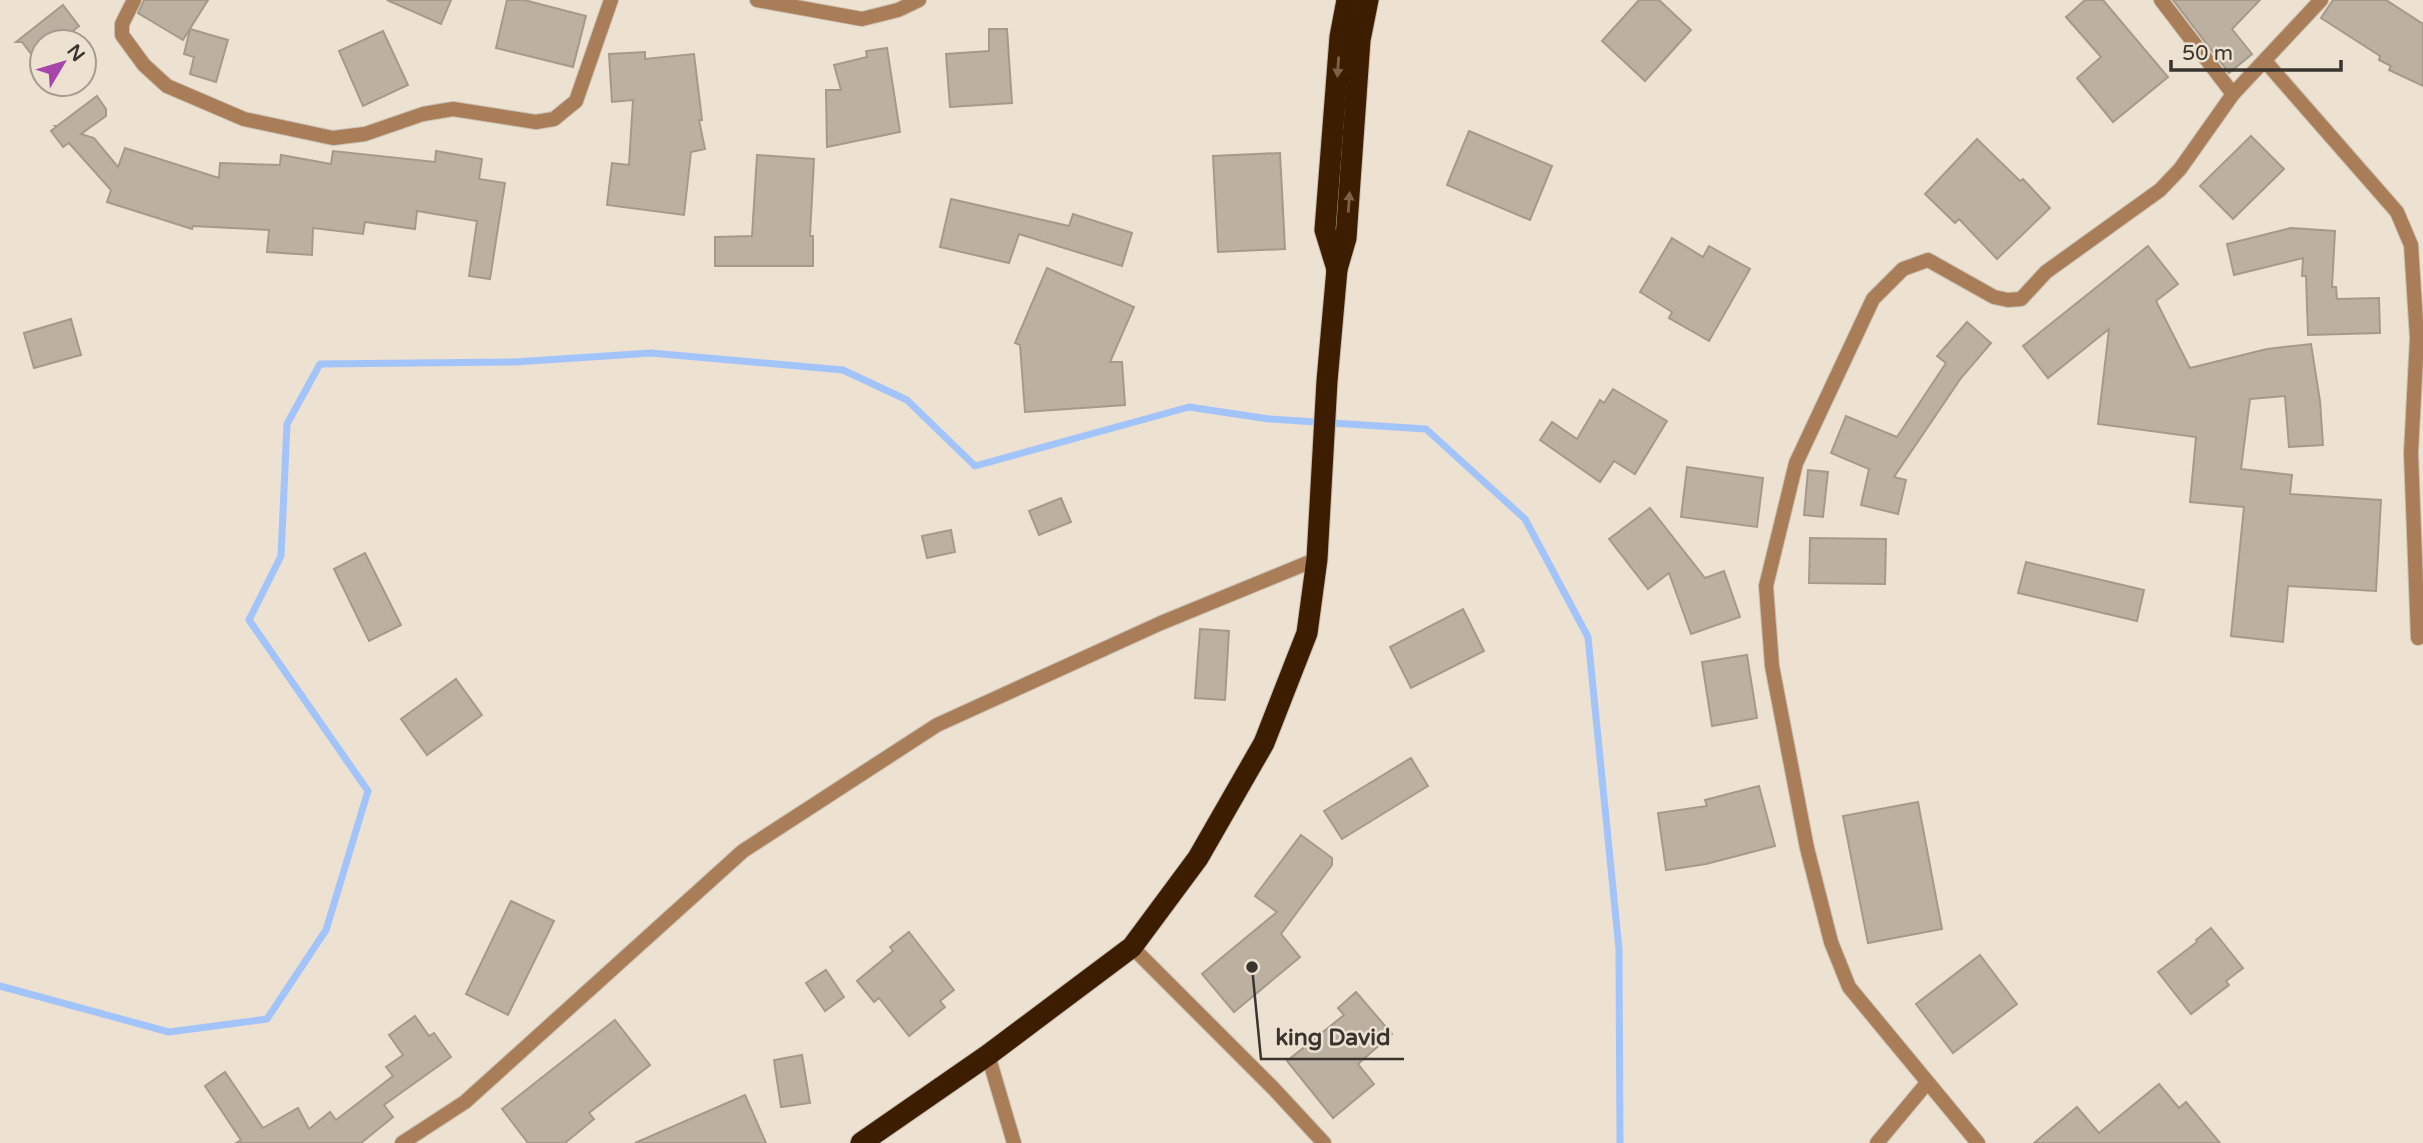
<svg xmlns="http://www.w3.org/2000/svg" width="2423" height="1143" viewBox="0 0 2423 1143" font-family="'Varela Round',sans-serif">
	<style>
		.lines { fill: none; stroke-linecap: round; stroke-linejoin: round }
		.stream { stroke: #a2c4fa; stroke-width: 7 }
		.building { fill: #bcb1a1; stroke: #a59a8a; stroke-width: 2 }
		.street-casing { stroke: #c9bfb0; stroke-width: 16 }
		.highway-casing { stroke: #c9bfb0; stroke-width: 23 }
		.street { stroke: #a97d58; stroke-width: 14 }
		.highway { stroke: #3d1d00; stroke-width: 21 }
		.oneway { fill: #7b6249 }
		.leader { fill: none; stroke: #39352e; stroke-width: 2.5 }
		.callout-dot { fill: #39352e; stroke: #ede1d1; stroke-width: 2.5 }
		.callout-label { font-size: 23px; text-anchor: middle; font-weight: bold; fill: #39352e; stroke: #ede1d1; stroke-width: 5; stroke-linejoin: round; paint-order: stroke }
	</style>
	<rect width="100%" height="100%" fill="#ede1d1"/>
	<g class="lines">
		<path class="stream" d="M0 986 169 1032 267 1019 326 930 368 791 249 620 281 556 287 424 320 364 515 362 651 353 843 370 907 400 975 466 1189 407 1269 419 1426 429 1525 519 1588 637 1619 949 1620 1143"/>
	</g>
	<g class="building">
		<path d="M144 0H208L183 40 138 13Z"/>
		<path d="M387 0H451L441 24Z"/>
		<path d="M507 0H524L586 16 573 67 496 48Z"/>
		<path d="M1639 0H1659L1691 30 1645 81 1602 41Z"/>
		<path d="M2085 0H2103L2168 77 2113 122 2077 78 2101 57 2066 17Z"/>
		<path d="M2173 0H2260L2232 29 2252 54 2229 73Z"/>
		<path d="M2333 0H2386L2423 24V86L2389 70 2391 66 2379 60 2380 56 2321 18Z"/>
		<path d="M63 5 79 26 59 42H42V68L22 42H16Z"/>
		<path d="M190 29 228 40 216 82 190 74 194 57 184 54Z"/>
		<path d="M989 29H1007L1012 103 950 107 946 54 989 51Z"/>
		<path d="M383 31 408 85 363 106 339 51Z"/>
		<path d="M887 48 900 132 827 147 826 90H841L834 65 867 57 866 51Z"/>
		<path d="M645 52V59L694 54 702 120H699L705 149 691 152 684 215 607 205 612 163 629 165 633 100 612 102 609 54Z"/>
		<path d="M97 96 106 109V116L81 134 94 138 118 167 125 148 219 178 220 163 280 165 281 155 331 164 333 151 435 162 436 151 482 159 479 179 505 183 490 279 469 276 477 221 417 211 415 229 365 222 363 234 313 228 312 255 267 252 269 230 193 226 192 229 107 202 111 190 69 143 63 147 51 131 56 127 55 126H57Z"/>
		<path d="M1469 131 1552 166 1530 220 1447 185Z"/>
		<path d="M2251 136 2284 169 2233 219 2200 186Z"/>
		<path d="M1977 139 2020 181 2023 179 2050 208 1997 259 1959 219 1955 223 1925 194Z"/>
		<path d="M1280 153 1285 249 1218 252 1213 156Z"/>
		<path d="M757 155 814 159 810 236H813V266H715V237L752 236Z"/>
		<path d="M951 199 1069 226 1073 214 1132 233 1122 266 1019 234 1009 263 940 247Z"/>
		<path d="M2291 228 2335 231 2332 287H2336L2337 299 2379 298 2380 333 2308 335 2306 276H2302L2303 258 2234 275 2227 244Z"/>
		<path d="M1672 238 1703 257 1709 246 1750 269 1709 341 1669 318 1672 312 1640 292Z"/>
		<path d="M2148 246 2178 284 2156 301 2190 368 2267 349 2311 344 2320 401 2323 445 2289 447 2285 396 2250 399 2241 469 2292 475 2290 494 2381 500 2376 591 2288 586 2283 642 2231 636 2244 507 2190 502 2196 437 2098 424 2109 329 2048 378 2023 346Z"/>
		<path d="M1047 268 1134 307 1110 362H1122L1125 405 1025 412 1020 345 1015 343Z"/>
		<path d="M71 319 81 355 34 368 24 333Z"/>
		<path d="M1967 322 1991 343 1961 378 1894 477 1906 480 1898 514 1861 505 1869 469 1831 453 1846 416 1897 437 1946 363 1937 356Z"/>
		<path d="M1613 389 1667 421 1635 474 1614 461 1600 482 1540 440 1552 422 1577 439 1600 400 1604 403Z"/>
		<path d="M1687 467 1763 478 1757 527 1681 517Z"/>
		<path d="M1808 470 1828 472 1823 517 1804 515Z"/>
		<path d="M1061 498 1071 522 1039 535 1029 511Z"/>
		<path d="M1650 508 1705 578 1724 571 1740 617 1691 634 1669 573 1648 589 1609 539Z"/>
		<path d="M951 530 955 552 927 558 922 536Z"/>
		<path d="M1810 538 1886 539 1885 584 1809 583Z"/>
		<path d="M365 553 401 625 369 641 334 569Z"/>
		<path d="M2026 562 2144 590 2137 621 2018 593Z"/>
		<path d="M1463 609 1484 651 1411 688 1390 647Z"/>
		<path d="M1200 629 1229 631 1225 700 1195 698Z"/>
		<path d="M1747 655 1757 718 1712 726 1702 662Z"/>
		<path d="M456 679 482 715 427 755 401 719Z"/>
		<path d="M1411 758 1428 786 1342 839 1324 811Z"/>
		<path d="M1759 786 1775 846 1706 864 1666 870 1658 813 1707 806 1705 800Z"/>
		<path d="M1918 802 1942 929 1868 943 1843 816Z"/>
		<path d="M1301 835 1332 858V865L1281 934 1300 957 1234 1012 1202 974 1277 912 1255 896Z"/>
		<path d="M511 901 554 921 508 1015 466 994Z"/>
		<path d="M2211 928 2243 968 2226 981 2229 985 2191 1014 2158 972 2197 942 2196 940Z"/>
		<path d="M909 932 954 990 940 1001 945 1007 909 1036 879 998 874 1002 857 981 893 951 890 947Z"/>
		<path d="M1980 955 2017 1004 1953 1053 1916 1004Z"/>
		<path d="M826 970 844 997 825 1011 806 983Z"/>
		<path d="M1356 992 1392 1034 1358 1064 1374 1084 1333 1118 1287 1061 1344 1015 1338 1008Z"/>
		<path d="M415 1016 429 1036 434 1033 451 1057 384 1105 393 1117 361 1143H236L241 1140 205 1086 225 1072 263 1128 298 1108 309 1129 330 1112 336 1120 393 1076 386 1067 403 1055 389 1035Z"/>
		<path d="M615 1020 650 1065 589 1113 594 1119 565 1143H528L502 1109Z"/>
		<path d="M802 1055 810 1103 781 1107 774 1060Z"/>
		<path d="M2159 1084 2179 1108 2186 1102 2220 1143H2034L2077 1107 2099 1133Z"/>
		<path d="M745 1095 766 1143H635Z"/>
	</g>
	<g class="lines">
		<g class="street-casing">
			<g id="street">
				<path d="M134 0 122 24V35L144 65 167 86 244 119 333 138 365 134 423 114 453 109 536 122 554 119 576 101 611 0"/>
				<path d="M757 0 862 19 898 10 919 0"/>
				<path d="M2161 0 2233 94"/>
				<path d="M2265 61 2397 212 2411 245 2417 338 2411 453 2418 638"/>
				<path d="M1132 947 1273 1088 1324 1143"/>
				<path d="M988 1055 1014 1143"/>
				<path d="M402 1143 465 1102 743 851 937 725 1161 623 1317 559"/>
				<path d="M1877 1143 1927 1083"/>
				<path d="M1978 1143 1849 987 1831 942 1807 848 1772 666 1766 586 1796 463 1873 299 1903 269 1928 260 1994 297 2008 300 2021 299 2046 272 2160 190 2180 169 2233 94 2321 0"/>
			</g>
		</g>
		<g class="highway-casing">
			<g id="highway">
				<path d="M1337 269 1325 230 1340 37 1347 0"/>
				<path d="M861 1143 988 1055 1132 947 1198 858 1264 743 1307 633 1317 559 1327 381 1337 269 1346 238 1360 40 1368 0"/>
			</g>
		</g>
		<use href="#street" class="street"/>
		<use href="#highway" class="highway"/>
	</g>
	<defs><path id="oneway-solid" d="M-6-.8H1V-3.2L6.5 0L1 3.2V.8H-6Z" transform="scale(1.75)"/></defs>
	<g class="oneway">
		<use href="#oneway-solid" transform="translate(1338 67) rotate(94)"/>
		<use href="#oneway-solid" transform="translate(1349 202) rotate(-86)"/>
	</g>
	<path class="leader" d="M1252 967L1261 1059H1404"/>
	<circle class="callout-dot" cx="1252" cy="967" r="7"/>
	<g class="callout-label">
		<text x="1333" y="1045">king David</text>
	</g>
	<g transform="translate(63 63) rotate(52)"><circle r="33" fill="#ede1d1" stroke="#a59c90" stroke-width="2"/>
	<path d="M0-5L12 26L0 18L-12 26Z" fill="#a845aa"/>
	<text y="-10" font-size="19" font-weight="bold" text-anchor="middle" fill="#39352e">N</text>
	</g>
	<path d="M2171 60v10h170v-10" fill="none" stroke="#39352e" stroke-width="3.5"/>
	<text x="2182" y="60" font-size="21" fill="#39352e" stroke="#ede1d1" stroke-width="5" paint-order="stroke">50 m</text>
</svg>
